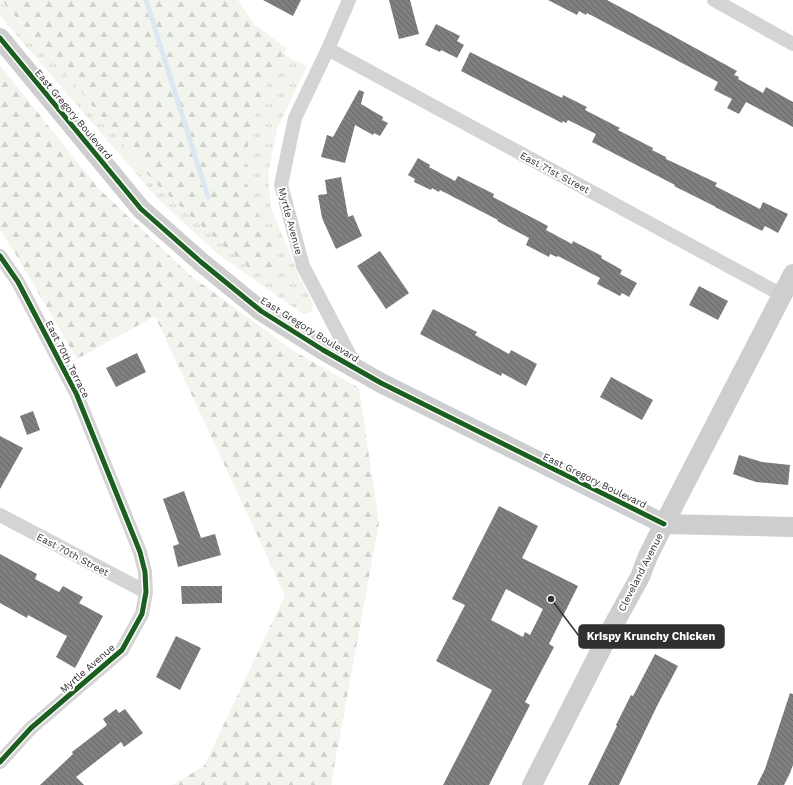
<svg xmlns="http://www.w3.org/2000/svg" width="793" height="785" viewBox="0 0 793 785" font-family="'Work Sans',sans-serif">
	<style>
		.grass { fill: url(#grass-tufts) }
		.forest { fill: url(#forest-firs) }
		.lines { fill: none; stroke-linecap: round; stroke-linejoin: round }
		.stream { stroke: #dbe7f2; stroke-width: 5 }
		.building { fill: url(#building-back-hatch); fill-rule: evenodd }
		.street { stroke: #d4d4d4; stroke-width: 14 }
		.secondary { stroke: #cecece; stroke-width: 20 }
		.cycleway-casing { stroke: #fff; stroke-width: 8 }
		.cycleway { stroke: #1b5e20; stroke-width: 5 }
		.labels { text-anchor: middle; stroke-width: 4; stroke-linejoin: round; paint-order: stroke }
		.street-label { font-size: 10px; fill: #303030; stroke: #fff }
		.leader { fill: none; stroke: #303030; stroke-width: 1.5 }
		.callout-dot { fill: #303030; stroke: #fff; stroke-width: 1.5 }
		.callout { fill: #303030; stroke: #303030; stroke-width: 1.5 }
		.callout-label { font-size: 11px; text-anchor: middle; font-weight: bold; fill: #fff }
	</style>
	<defs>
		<pattern id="grass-tufts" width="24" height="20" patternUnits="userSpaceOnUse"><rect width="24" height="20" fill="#f1f5ed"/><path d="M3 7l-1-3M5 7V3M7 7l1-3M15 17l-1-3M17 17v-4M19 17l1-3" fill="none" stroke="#cfd2cc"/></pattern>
		<pattern id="forest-firs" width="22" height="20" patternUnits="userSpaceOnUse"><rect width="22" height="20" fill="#f1f5ed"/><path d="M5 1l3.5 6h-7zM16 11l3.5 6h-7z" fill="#cfd2cc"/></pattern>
		<pattern id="building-back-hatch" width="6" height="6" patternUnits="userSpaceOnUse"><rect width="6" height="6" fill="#7f7f7f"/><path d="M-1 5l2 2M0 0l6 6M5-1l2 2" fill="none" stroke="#686868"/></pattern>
	</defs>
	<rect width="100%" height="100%" fill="#fff"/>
	<path class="grass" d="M0 0 69 77 153 181 197 222 248 267 279 263 263 228 245 180 249 133 269 80 283 54 307 66 277 129 268 174 271 208 300 278 313 304 312 312 303 314 219 255 159 200 0 16Z"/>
	<g class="forest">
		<path d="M1 0H238L254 24 286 48 269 80 249 133 245 180 263 228 279 263 275 276 248 267 197 222 153 181 69 77Z"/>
		<path d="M0 65 98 188 190 275 292 350 359 388 379 523 331 784 332 785H172L204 766 285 595 155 316 77 359 15 253 0 231Z"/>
	</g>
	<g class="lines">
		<path class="stream" d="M146 0 208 197"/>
	</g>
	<g class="building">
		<path d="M263 0H301L293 16Z"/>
		<path d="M389 0H410L419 34 399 39Z"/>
		<path d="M548 0H607L635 15 737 71 734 75 739 77 738 79 763 93 766 87 793 102V127L746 102 739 114 727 108 732 99 714 90 718 82 587 13 586 15 579 11 577 15Z"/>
		<path d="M436 24 460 36 457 41 464 45 457 58 441 50 440 52 425 45Z"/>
		<path d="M470 52 562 98 563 95 587 107 585 110 620 128 618 130 653 148 652 150 666 157V159L717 183 715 186 760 209 763 202 788 214 778 233 765 226 762 231 715 207H716L674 186 675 185 592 142 596 134 568 120 566 123 563 121 562 123 461 71Z"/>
		<path d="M359 90 364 92 361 104 383 117 382 120 388 123 380 136 374 133 373 135 355 125 345 163 321 157 327 135 333 137Z"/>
		<path d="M418 158 430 165 429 167 455 181 458 176 494 194 493 197 548 226 546 230 572 244 573 241 602 256 601 258 622 270 620 274 637 283 629 297 622 293 620 296 597 284 600 278 558 256 557 257 550 254 549 257 526 245 529 238 497 221 498 220 440 190 439 192 432 188 431 190 414 182 415 179 408 175Z"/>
		<path d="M341 177 348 217 353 215 362 236 336 249 322 218 318 195 327 194 325 180Z"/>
		<path d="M380 251 409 293 386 309 357 266Z"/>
		<path d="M699 286 728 301 718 320 689 305Z"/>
		<path d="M433 309 477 332 475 335 509 354 511 350 537 364 526 386 502 373 501 376 420 334Z"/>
		<path d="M137 353 146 372 116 387 106 368Z"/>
		<path d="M611 377 653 400 642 420 600 397Z"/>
		<path d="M33 411 40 430 27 435 20 416Z"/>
		<path d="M0 436 23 448 0 489Z"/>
		<path d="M739 455 762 462 790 465 788 485 756 482 733 474Z"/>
		<path d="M184 491 201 538 215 534 221 555 178 567 173 546 179 544 163 499Z"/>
		<path d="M499 506 538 526 522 558 578 586 549 644 554 647 525 702 530 705 489 785H443L492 690 436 661 465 605 452 599ZM506 589 543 609 530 635 525 632 523 637 491 620Z"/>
		<path d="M0 554 37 574 35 579 59 592 63 586 83 597 79 603 103 616 75 668 56 657 67 636 28 615 27 618 0 603Z"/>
		<path d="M181 586H222V603L182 604Z"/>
		<path d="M176 636 201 648 180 690 156 677Z"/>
		<path d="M655 654 678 666 657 706 619 785H588L617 726 616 725 631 695 633 696Z"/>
		<path d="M790 693 793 694V765L790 773 784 785H757L765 769Z"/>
		<path d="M116 709 119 713 125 709 143 733 124 747 121 742 76 777 84 785H40L73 754 72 752 107 725 103 719Z"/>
	</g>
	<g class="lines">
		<g class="street">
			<path d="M349 0 328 49 295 118 281 185 303 266 357 369"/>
			<path d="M714 0 793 44"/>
			<path d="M328 49 782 295"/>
			<path d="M0 256 18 282 76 393 140 552 145 572 146 592 142 614 122 650 31 728 0 762"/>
			<path d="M0 515 146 592"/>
		</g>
		<g class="secondary">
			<path d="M0 38 141 209 201 262 261 311 323 350 381 383 664 524 793 527"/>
			<path d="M532 785 614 624 640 577 648 556 664 524 793 274"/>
		</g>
		<g class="cycleway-casing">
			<g id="cycleway">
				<path d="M0 38 141 209 201 262 261 311 323 350 381 383 664 524"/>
				<path d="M0 256 18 282 76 393 140 552 145 572 146 592 142 614 122 650 31 728 0 762"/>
			</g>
		</g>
		<use href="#cycleway" class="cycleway"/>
	</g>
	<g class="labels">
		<g class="street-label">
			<text transform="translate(74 114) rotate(50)" y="4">East Gregory Boulevard</text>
			<text transform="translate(555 172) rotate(28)" y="4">East 71st Street</text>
			<text transform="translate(291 221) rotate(75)" y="4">Myrtle Avenue</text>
			<text transform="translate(310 329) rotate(32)" y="4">East Gregory Boulevard</text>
			<text transform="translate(68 359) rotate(63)" y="4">East 70th Terrace</text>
			<text transform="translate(595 480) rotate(26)" y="4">East Gregory Boulevard</text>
			<text transform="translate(73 554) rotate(28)" y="4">East 70th Street</text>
			<text transform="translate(640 572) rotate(-63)" y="4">Cleveland Avenue</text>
			<text transform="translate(87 668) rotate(-41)" y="4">Myrtle Avenue</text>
		</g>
	</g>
	<path class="leader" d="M551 599L579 636"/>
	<circle class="callout-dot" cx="551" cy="599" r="4"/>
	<rect class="callout" x="579" y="625" width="145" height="23" rx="4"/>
	<g class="callout-label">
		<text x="651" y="640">Krispy Krunchy Chicken</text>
	</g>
</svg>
